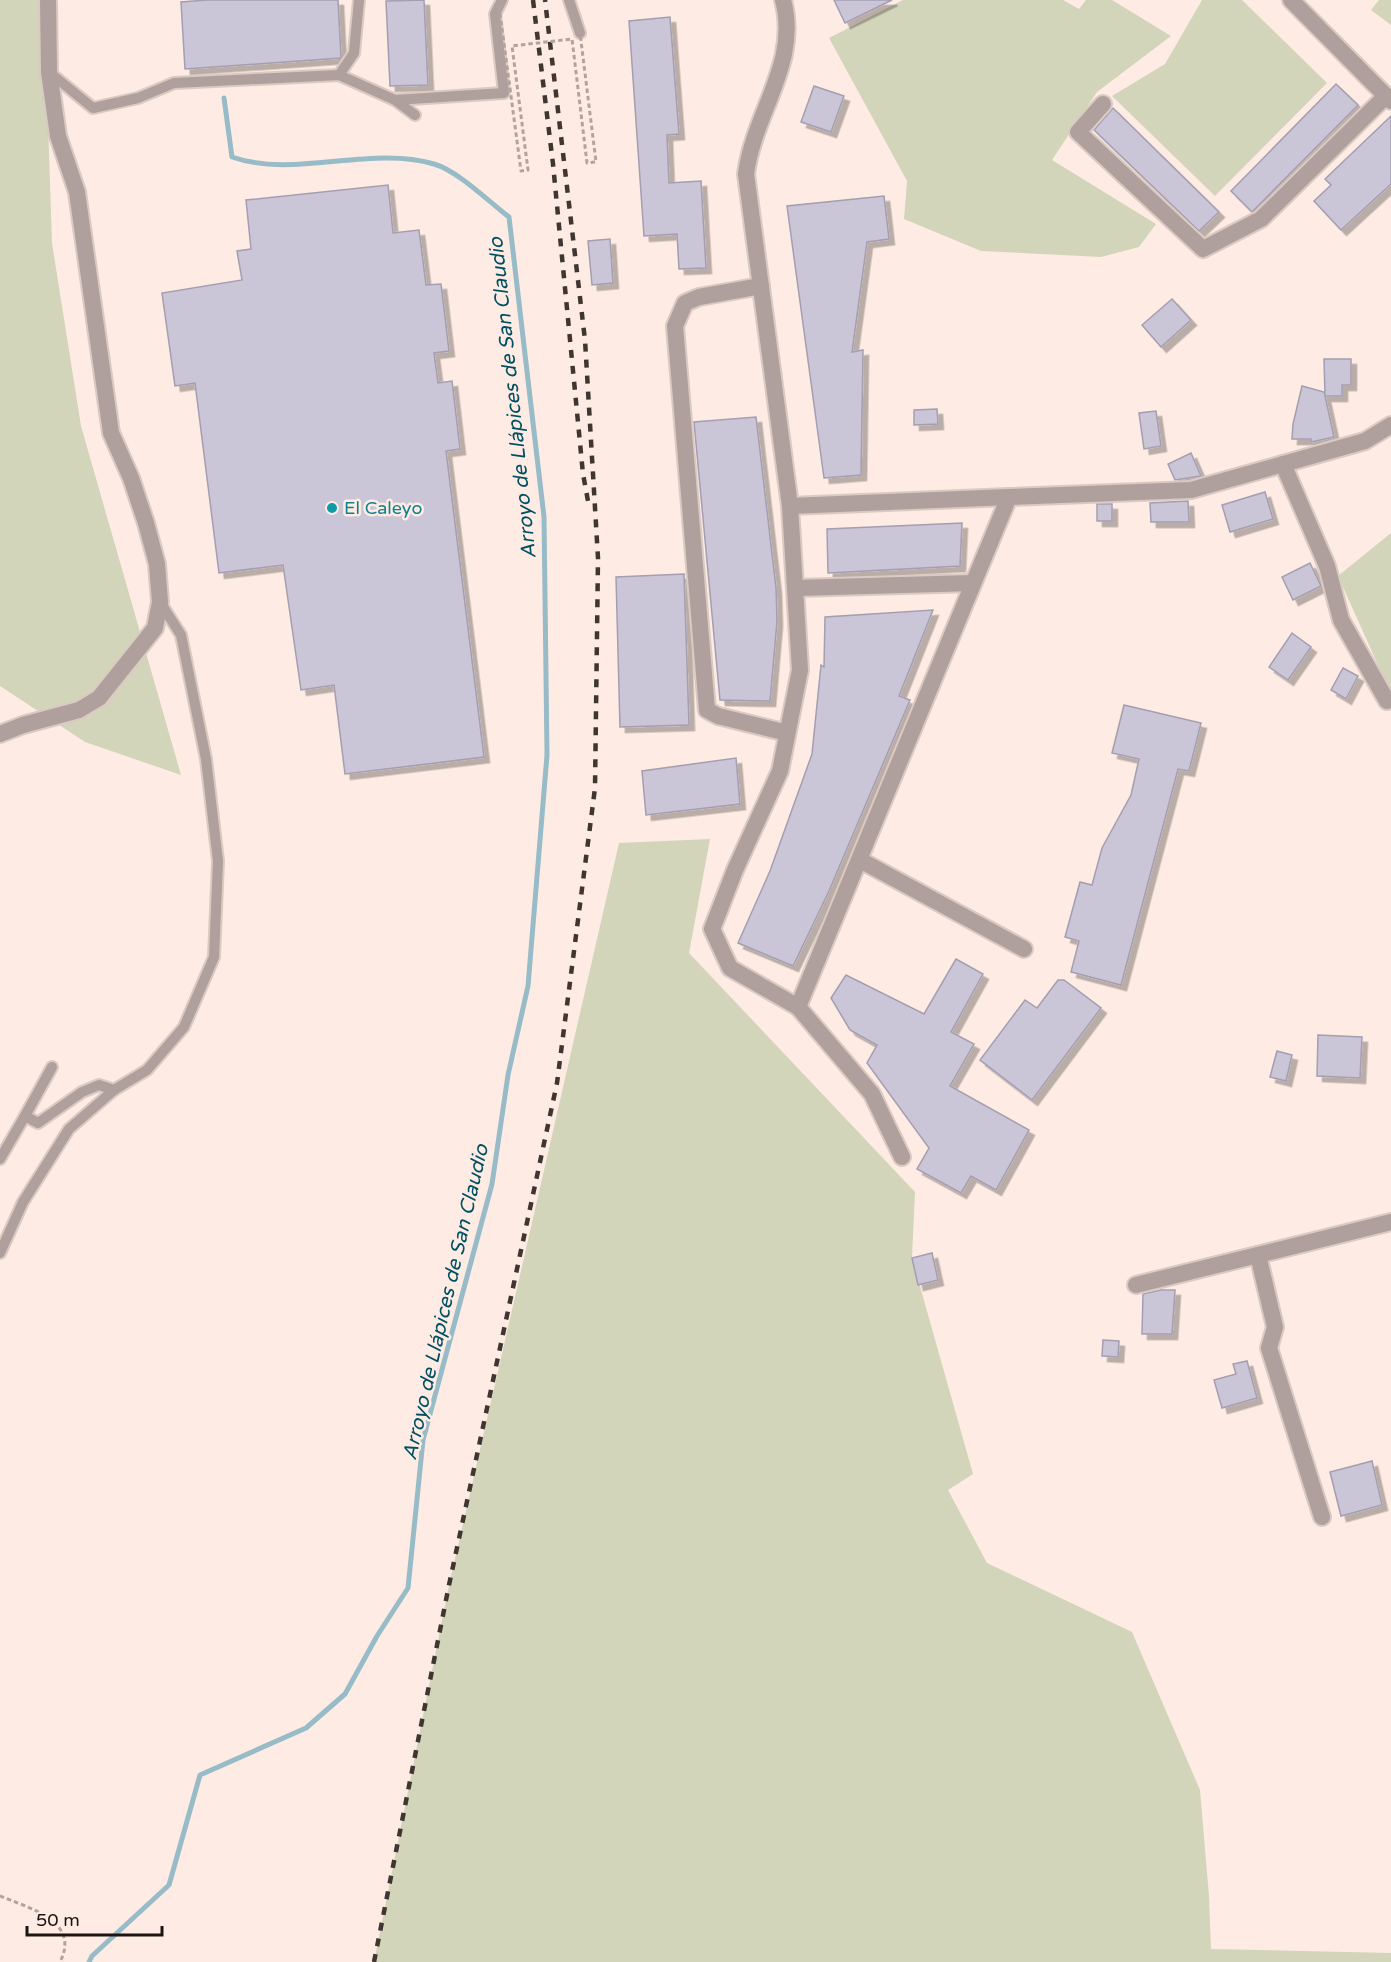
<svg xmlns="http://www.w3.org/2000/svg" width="1391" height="1962" viewBox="0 0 1391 1962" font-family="'Varela Round',sans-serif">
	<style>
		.green { fill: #d2d5ba }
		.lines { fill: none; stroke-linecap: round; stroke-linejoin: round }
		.stream { stroke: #97bbc7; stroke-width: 5 }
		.building { fill: #cbc5d8; stroke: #a49eb1; stroke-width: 1.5; filter: url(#shadow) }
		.service-casing { stroke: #dacac2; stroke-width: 14 }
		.minor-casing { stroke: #dacac2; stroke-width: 20 }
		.tertiary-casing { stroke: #dacac2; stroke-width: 20 }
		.path { stroke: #b2a49d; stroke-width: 3; stroke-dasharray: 4.5 3; stroke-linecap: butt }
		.service { stroke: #af9f9d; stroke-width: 10 }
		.minor { stroke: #af9f9d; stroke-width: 16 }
		.tertiary { stroke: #af9f9d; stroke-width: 16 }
		.rail { stroke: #3f3632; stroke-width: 4.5; stroke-dasharray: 8 8; stroke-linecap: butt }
		.path-bridge { stroke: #b2a49d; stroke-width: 3; stroke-dasharray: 4.5 3; stroke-linecap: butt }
		.culture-dot { fill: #0f9aa8; stroke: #feece4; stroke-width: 2 }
		.labels { text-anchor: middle; stroke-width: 5; stroke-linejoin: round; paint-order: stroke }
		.culture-label { font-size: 18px; fill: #0d838f; stroke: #feece4; text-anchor: start }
		.water-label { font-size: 20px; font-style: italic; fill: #015062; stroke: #feece4 }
	</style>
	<defs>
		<filter id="shadow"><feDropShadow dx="5.5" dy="5.5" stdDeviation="0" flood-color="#0004"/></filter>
	</defs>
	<rect width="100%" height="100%" fill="#feece4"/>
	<g class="green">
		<path d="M0 0H44L52 243 81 426 181 775 85 742 0 686Z"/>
		<path d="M903 0H1063L1079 9 1086 0H1112L1171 36 1097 92 1052 160 1156 224 1139 247 1101 257 981 251 904 219 907 181 829 38Z"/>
		<path d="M1202 0H1242L1327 83 1215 196 1112 96 1165 64Z"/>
		<path d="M1379 0H1391V25L1371 10Z"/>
		<path d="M1391 533V694L1338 576Z"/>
		<path d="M710 839 689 953 915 1192 912 1258 973 1474 948 1490 987 1563 1132 1632 1200 1790 1209 1896 1211 1949 1391 1953V1962H374L449 1585 619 843Z"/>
	</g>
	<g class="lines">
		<path class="stream" d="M89 1962 92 1956 169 1885 200 1775 306 1728 345 1694 377 1636 408 1588 423 1440 492 1184 508 1075 528 986 547 755 544 517 509 217C488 201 458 171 434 164 370 145 294 179 232 157L224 98"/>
	</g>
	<g class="building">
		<path d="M207 0H338L341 58 185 69 181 2Z"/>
		<path d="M424 0 428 85 390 86 386 1Z"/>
		<path d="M834 0H892L845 23Z"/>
		<path d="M670 17 679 134 667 135 669 183 701 181 706 268 679 269 677 234 644 236 629 21Z"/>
		<path d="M1336 84 1358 105 1252 212 1231 191Z"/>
		<path d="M814 86 844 96 831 132 801 122Z"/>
		<path d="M1113 108 1219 212 1199 231 1094 130Z"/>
		<path d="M1391 116V184L1341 230 1314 201 1331 185 1325 179Z"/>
		<path d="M388 185 393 233 419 230 426 285 441 284 449 351 434 353 438 383 452 381 460 449 446 451 484 757 345 774 334 685 301 690 283 565 219 573 195 383 175 386 162 293 242 280 237 251 251 249 246 200Z"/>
		<path d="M884 196 889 239 867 242 852 352 863 350 861 475 824 478 787 206Z"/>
		<path d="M610 239 613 283 592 285 588 241Z"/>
		<path d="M1172 299 1191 320 1161 347 1142 325Z"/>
		<path d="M1324 359H1351V385H1342V396H1325L1334 437 1311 442V439H1292L1293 424 1302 386 1324 392 1325 395Z"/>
		<path d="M937 409 938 424 914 425V410Z"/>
		<path d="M1156 411 1161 446 1144 449 1139 413Z"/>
		<path d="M756 417 776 588 777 621 770 701 720 700 694 422Z"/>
		<path d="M1191 453 1201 476 1175 480 1168 464Z"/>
		<path d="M1265 492 1273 519 1230 532 1222 505Z"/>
		<path d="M1188 501 1189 522H1151L1150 503Z"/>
		<rect x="1097" y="504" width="15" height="17"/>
		<path d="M962 523 960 566 828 573 827 529Z"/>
		<path d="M1310 563 1321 586 1293 600 1282 577Z"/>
		<path d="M684 574 689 725 620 727 616 577Z"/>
		<path d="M933 610 899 696 910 700 829 891 793 966 738 943 770 871 812 754 821 665 824 667 825 617Z"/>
		<path d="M1292 633 1311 647 1288 680 1269 667Z"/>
		<path d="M1343 668 1358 676 1346 699 1331 690Z"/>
		<path d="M1124 705 1201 723 1189 771 1178 769 1121 985 1071 972 1079 941 1065 937 1080 882 1092 885 1102 848 1131 795 1139 759 1112 753Z"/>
		<path d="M736 758 740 804 646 815 642 771Z"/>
		<path d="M956 959 983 974 951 1032 974 1044 950 1086 1029 1130 996 1190 971 1176 961 1193 917 1169 929 1148 867 1063 877 1045 850 1030 831 998 846 975 924 1014Z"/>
		<path d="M1058 980H1064L1101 1008 1032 1100 980 1060 1025 1000 1037 1008Z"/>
		<path d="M1318 1035 1362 1037 1360 1078 1317 1076Z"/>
		<path d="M1277 1051 1292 1055 1286 1081 1270 1077Z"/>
		<path d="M932 1253 938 1280 918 1285 912 1258Z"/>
		<path d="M1161 1290H1175L1172 1334H1142L1143 1294Z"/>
		<path d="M1103 1340 1119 1341 1118 1357 1102 1356Z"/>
		<path d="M1247 1361 1257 1398 1222 1408 1214 1380 1236 1374 1233 1364Z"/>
		<path d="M1372 1461 1382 1505 1341 1516 1330 1472Z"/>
	</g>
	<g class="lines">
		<g class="service-casing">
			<g id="service">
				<path d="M569 0 580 33"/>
				<path d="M49 72 93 108 138 98 174 83 339 75 395 100 415 115"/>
				<path d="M339 75 354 53 359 0"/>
				<path d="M395 100 504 93 495 14 502 0"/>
				<path d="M25 1116 52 1067"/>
				<path d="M0 1159 25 1116 38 1123 82 1092 99 1085 114 1090"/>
				<path d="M0 1253 23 1202 69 1129 114 1090 147 1070 184 1027 214 957 218 861 206 759 181 635 160 602"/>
			</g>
		</g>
		<g class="minor-casing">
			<g id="minor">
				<path d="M783 0C800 63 754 112 746 174L790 506 800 670 780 771 735 870 712 929 730 968 798 1007 1009 497 1191 490 1365 441 1391 425"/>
				<path d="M1103 104 1078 132 1203 249 1261 219 1386 96"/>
				<path d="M761 286 699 297 685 303 675 326 707 710 718 716 787 733"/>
				<path d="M1283 464 1327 566 1341 620 1387 701"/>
				<path d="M790 506 1009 497"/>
				<path d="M797 588 973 583"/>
				<path d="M0 734 23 725 79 710 99 698 155 628 160 602 157 564 146 523 131 478 111 433 77 192 58 136 49 72 48 0"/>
				<path d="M860 860 1024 949"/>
				<path d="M798 1007 872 1094 902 1157"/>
				<path d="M1258 1255 1275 1327 1269 1348 1322 1517"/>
				<path d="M1136 1285 1391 1222"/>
			</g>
		</g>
		<g class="tertiary-casing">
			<path id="tertiary" d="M1291 0 1391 101"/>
		</g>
		<path class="path" d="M0 1896C29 1908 81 1921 60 1962"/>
		<use href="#service" class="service"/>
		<use href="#minor" class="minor"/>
		<use href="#tertiary" class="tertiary"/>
		<g class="rail">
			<path d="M533 0 553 164 583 474 588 501"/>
			<path d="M374 1962 449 1585 557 1083 595 788 598 558 585 340 545 0"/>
		</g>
		<path class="path-bridge" d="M499 6 521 171 528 170 512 46 572 39 587 163 596 162 580 33"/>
	</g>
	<circle class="culture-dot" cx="332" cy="508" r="6"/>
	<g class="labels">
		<g class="culture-label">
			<text x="344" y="514">El Caleyo</text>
		</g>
		<g class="water-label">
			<text transform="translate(512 398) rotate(-96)" y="7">Arroyo de Llápices de San Claudio</text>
			<text transform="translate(445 1302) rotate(-77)" y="7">Arroyo de Llápices de San Claudio</text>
		</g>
	</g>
	<path d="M27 1926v9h135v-9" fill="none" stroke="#1c1512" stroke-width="3"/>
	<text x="36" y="1926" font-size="18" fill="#1c1512" stroke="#feece4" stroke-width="4.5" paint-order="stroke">50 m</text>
</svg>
